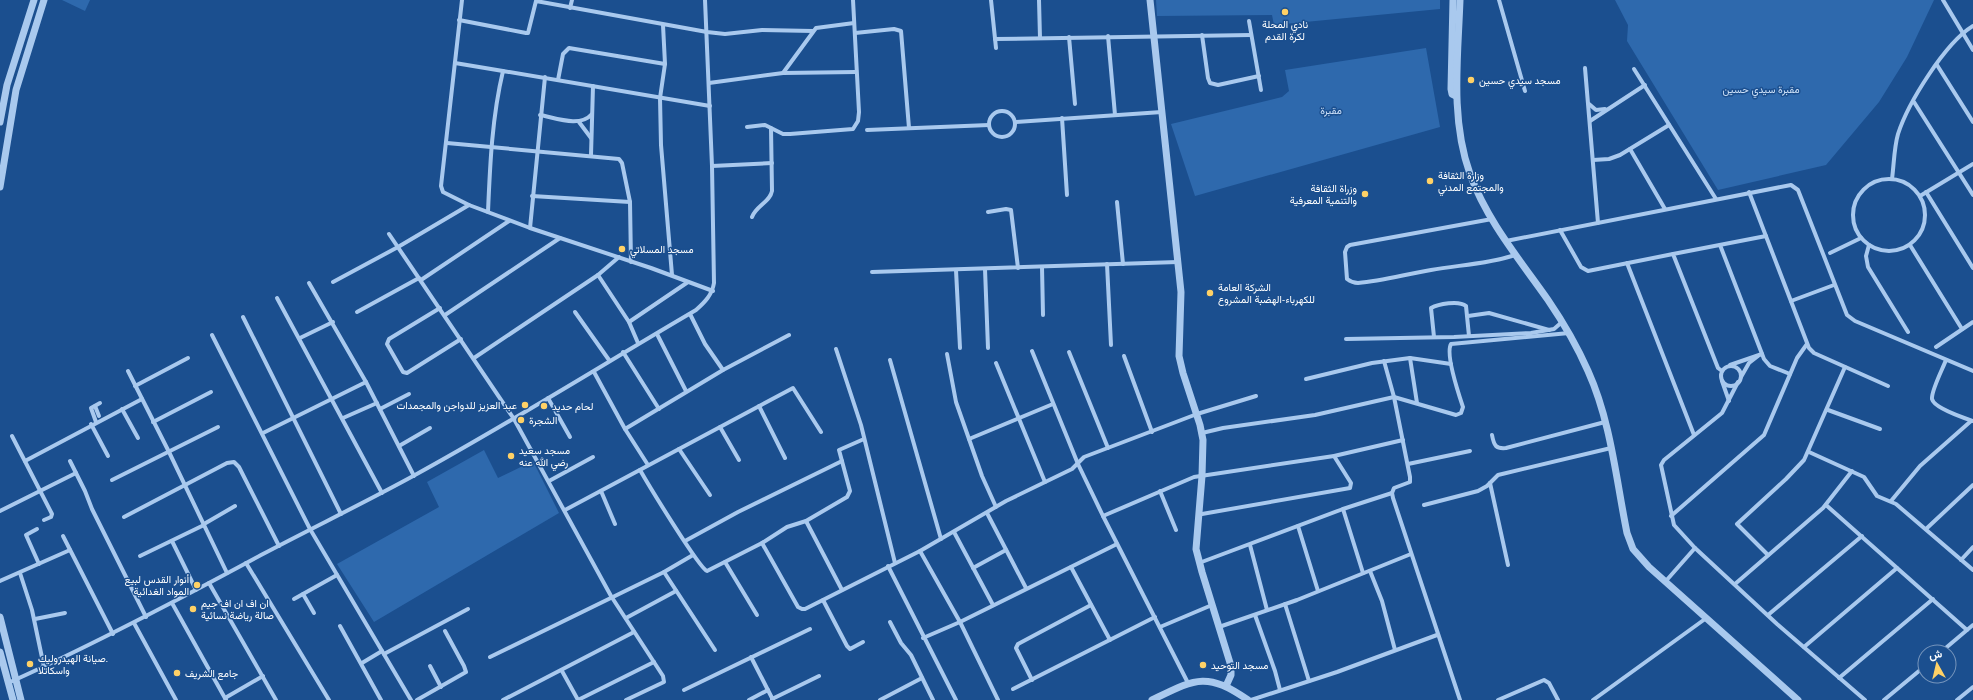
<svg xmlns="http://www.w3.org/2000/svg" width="1973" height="700" viewBox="0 0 1973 700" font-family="'PT Sans',Vazirmatn,sans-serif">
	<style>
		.green { fill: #2e69ad }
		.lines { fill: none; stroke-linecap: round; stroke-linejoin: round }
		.minor { stroke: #a9c9ee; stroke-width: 4 }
		.tertiary { stroke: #a9c9ee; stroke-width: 7 }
		.poi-dot { fill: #ffd166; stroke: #1b4f8f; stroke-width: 1.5 }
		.labels { text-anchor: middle; stroke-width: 3; stroke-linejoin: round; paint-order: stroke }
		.poi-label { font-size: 10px; fill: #fff; stroke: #1b4f8f; text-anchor: start }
		.park-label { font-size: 10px; fill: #cfe3fa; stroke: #1b4f8f }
	</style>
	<rect width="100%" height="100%" fill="#1b4f8f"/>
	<g class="green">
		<path d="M62 0H90L85 11Z"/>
		<path d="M1156 0H1440V9L1274 25 1272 15 1157 16Z"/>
		<path d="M1615 0H1934L1907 57 1879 102 1826 165 1718 190 1627 41 1628 25Z"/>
		<path d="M1426 48 1440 127 1195 196 1171 124 1282 97 1289 91 1285 70Z"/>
		<path d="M484 450 498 478 533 461 559 513 374 622 337 564 439 507 427 482Z"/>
	</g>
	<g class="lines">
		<g class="minor">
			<path d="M462 0 441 186 443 192 469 205 530 228 651 268 713 291"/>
			<path d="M991 0 996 48"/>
			<path d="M1039 0 1040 38"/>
			<path d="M1499 0 1525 91"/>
			<path d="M1943 0 1973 50"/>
			<path d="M570 8 572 0"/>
			<path d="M459 20 526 33H528L536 1 707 32 725 34 762 30 813 31"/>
			<path d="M1249 21 1261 90"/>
			<path d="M663 25 665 64 660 98 661 145 672 275"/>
			<path d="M855 33 894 29 901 31 909 128"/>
			<path d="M1202 35 1208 78 1210 83 1218 85 1259 76"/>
			<path d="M1108 36 1115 115"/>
			<path d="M1069 37 1075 104"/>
			<path d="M995 39 1251 35"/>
			<path d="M455 63 503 71"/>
			<path d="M1937 65 1973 122"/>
			<path d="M1585 68 1598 223"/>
			<path d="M1634 69 1716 199"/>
			<path d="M783 73 816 28 854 23"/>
			<path d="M558 80 563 54 569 48 665 64"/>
			<path d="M709 83 783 73 856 72"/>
			<path d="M1914 102 1973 195"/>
			<path d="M1589 104 1596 110 1605 109"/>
			<circle cx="1002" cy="124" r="13"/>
			<path d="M540 115C556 118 580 128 592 114"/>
			<path d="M1062 118 1067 195"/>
			<path d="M1590 121 1645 85"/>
			<path d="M579 122 591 138"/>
			<path d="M1016 122 1162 112"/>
			<path d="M747 127 765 125 771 128 772 191C770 202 756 206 752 217"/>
			<path d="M771 128 783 134H790L853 129 858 121 859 112 853 0"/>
			<path d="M867 130 989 125"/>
			<path d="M447 143 619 159 622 163 630 202 631 262"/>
			<path d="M1630 149 1665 209"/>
			<path d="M591 155 593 86"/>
			<path d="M1593 160 1609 159 1620 155 1669 125"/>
			<path d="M712 166 772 163"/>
			<circle cx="1889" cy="215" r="36"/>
			<path d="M1892 179C1894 164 1894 148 1898 134 1908 103 1945 43 1973 26"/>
			<path d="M1749 192 1809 348 1814 353 1888 386"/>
			<path d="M1926 192 1973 268"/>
			<path d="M532 196 630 202"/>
			<path d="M1920 196 1973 164"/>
			<path d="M1117 202 1123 264"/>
			<path d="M488 212C490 165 492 117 503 71L710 106"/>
			<path d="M988 212 1006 209 1011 210 1018 268"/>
			<path d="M1492 219 1350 245 1347 247 1345 252 1347 279C1351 282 1354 283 1358 283 1383 281 1406 274 1431 270 1459 265 1488 264 1515 255"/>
			<path d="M530 228 545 77"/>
			<path d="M1560 230 1581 267 1588 271 1673 254"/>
			<path d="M389 234 514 419 611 596 663 676 664 682 626 700"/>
			<path d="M1506 241 1791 185 1798 190 1847 315 1855 321 1973 371"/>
			<path d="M1720 245 1764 359 1770 366 1790 374"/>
			<path d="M1869 245 1866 256 1868 267 1908 332"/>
			<path d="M1910 245 1962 329"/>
			<path d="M1830 253 1861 238"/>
			<path d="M1627 263 1694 435"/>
			<path d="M1107 264 1111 345"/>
			<path d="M1042 267 1043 315"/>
			<path d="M985 269 988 348"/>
			<path d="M956 270 960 348"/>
			<path d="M872 272 1178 262"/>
			<path d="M598 275 629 322 638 343"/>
			<path d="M421 280 509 221"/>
			<path d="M333 282 398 247 469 205"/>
			<path d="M309 283 366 382 414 476"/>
			<path d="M277 298 382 493"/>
			<path d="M1791 301 1834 285"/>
			<path d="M440 308 389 339 387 344 403 372 407 373 461 339"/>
			<path d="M357 312 419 278"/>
			<path d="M575 312 609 360"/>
			<path d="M690 314 705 344 723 370"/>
			<path d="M445 315 560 238"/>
			<path d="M1468 316 1489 313 1549 330"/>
			<path d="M243 317 341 514"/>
			<path d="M629 322 688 282"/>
			<path d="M657 334 686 391"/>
			<path d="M212 335 310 529 411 700"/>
			<path d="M1434 337 1431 308C1438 304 1459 300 1466 306L1469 336"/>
			<path d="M300 338 333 322"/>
			<path d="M1346 339 1454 337 1531 333 1554 329 1562 322"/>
			<path d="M1936 347 1973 322"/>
			<path d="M836 349 861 425 895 563"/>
			<path d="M1032 351 1078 464 1103 516 1188 683"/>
			<path d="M623 352 659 409"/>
			<path d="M1069 352 1108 448"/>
			<path d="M947 354 956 402 982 476 996 507"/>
			<path d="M1124 356 1152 432"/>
			<path d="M474 358 598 275 619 257"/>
			<path d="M1410 358 1417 403"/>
			<path d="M890 360 941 539"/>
			<path d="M1946 360C1943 368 1931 391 1932 399 1934 408 1964 418 1973 421"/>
			<path d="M1384 361 1394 397 1410 477V482L1394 488 1392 493 1393 498 1460 700"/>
			<path d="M996 363 1045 482"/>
			<path d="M1730 365 1762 354"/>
			<circle cx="1731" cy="376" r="10"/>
			<path d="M128 371 169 452 227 573"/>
			<path d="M1722 371 1718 368 1673 254 1766 236"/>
			<path d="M594 372 625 429 648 465"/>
			<path d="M1741 377 1749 363 1758 356"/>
			<path d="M1306 379 1372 363 1410 358 1451 364"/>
			<path d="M1722 381 1729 401"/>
			<path d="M1738 382 1722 413 1664 460 1661 465 1674 525 1695 548 1777 624 1865 700"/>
			<path d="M135 386 188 358"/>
			<path d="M548 398 570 437"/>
			<path d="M95 406 99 416"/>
			<path d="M759 406 785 458"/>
			<path d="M122 409 138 438"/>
			<path d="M380 409 409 394"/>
			<path d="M1828 410 1880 429"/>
			<path d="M343 418 377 403"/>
			<path d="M96 422 91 408 100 403"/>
			<path d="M153 422 211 392"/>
			<path d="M91 424 108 456"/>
			<path d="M720 427 739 460"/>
			<path d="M625 429 723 370 789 335"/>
			<path d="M263 433 366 382"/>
			<path d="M1202 433 1223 428 1315 415 1394 397 1456 415 1461 413 1463 407C1459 395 1445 354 1451 344L1569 333"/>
			<path d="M1492 435C1494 446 1496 449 1506 448L1605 422"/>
			<path d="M12 436 52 514 51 517 44 520"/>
			<path d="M969 439 1053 404"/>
			<path d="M399 446 430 428"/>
			<path d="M679 449 710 495"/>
			<path d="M1809 452 1864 477 1877 496 1896 504 1973 570"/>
			<path d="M25 461 142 399"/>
			<path d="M70 461 85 491 92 509 146 617"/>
			<path d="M1408 464 1470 451"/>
			<path d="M640 470C648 484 699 568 707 571L762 543 787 527 806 521 847 497 850 491 839 450 864 439"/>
			<path d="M112 480 218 427"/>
			<path d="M549 481 593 457"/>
			<path d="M1490 483 1508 565"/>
			<path d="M601 491 615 524"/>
			<path d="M1160 491 1176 530"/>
			<path d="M1891 501 1920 466 1971 421"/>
			<path d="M1424 505 1478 491 1487 486 1498 475 1611 448"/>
			<path d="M1826 505 1967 630"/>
			<path d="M1343 509 1363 573"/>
			<path d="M565 510 793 388 821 432"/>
			<path d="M0 511 76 473"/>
			<path d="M987 513 1026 588"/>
			<path d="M1202 514 1350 488 1351 483 1334 456"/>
			<path d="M1103 516 1194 477 1334 456 1403 440"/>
			<path d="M1671 516 1764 435 1797 358 1807 344"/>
			<path d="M124 517 227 463 234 462 239 467 279 546"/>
			<path d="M806 521 842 590"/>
			<path d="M204 524 235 506"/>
			<path d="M1298 526 1318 591"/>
			<path d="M37 529 26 535 39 564"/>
			<path d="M1926 529 1973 485"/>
			<path d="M954 532 993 605"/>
			<path d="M63 536 113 634"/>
			<path d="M172 541 196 590"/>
			<path d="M685 541 738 512 842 461"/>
			<path d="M762 543 798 607 802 609H805L920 551 1006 501 1072 469 1084 457 1197 414 1256 396"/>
			<path d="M1250 545 1267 610"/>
			<path d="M920 551 960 622 998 700"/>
			<path d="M1768 555 1737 524 1786 479 1804 460 1845 367"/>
			<path d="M140 556 204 525"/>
			<path d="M1961 560 1973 547"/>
			<path d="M725 562 757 615"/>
			<path d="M246 563 329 700"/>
			<path d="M1199 563 1343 509 1392 493"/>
			<path d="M888 566 956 700"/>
			<path d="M1071 567 1110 640"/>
			<path d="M973 568 1006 550"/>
			<path d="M1370 571 1382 601 1395 650"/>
			<path d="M664 572 715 650"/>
			<path d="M20 573 32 610 44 667"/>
			<path d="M0 581 70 550"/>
			<path d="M1665 582 1695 548"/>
			<path d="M209 583 276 700"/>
			<path d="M1735 584 1823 508 1852 471"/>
			<path d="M303 594 314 613"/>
			<path d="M294 599 337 575"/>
			<path d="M823 600 847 646 850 649 863 642"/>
			<path d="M172 603 226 700"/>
			<path d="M1285 604 1309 681"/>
			<path d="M1255 615 1275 671 1280 690"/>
			<path d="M1768 615 1862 536"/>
			<path d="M626 618 676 591"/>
			<path d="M35 619 65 613"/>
			<path d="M890 622 901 643 911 655 933 700"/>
			<path d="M134 623 176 700"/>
			<path d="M340 626 381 700"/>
			<path d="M1160 627 1212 605"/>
			<path d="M1219 627 1297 600 1411 554"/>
			<path d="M923 638 960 622 1117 544"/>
			<path d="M1804 647 1897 568"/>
			<path d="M1941 652 1973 625"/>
			<path d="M384 654 468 609"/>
			<path d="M490 657 664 572 693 555"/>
			<path d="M751 657 773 700"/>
			<path d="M362 663 382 651"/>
			<path d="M430 666 441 687"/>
			<path d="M562 671 578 700"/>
			<path d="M1839 678 1933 599"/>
			<path d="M1032 680 1016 648 1018 644 1091 605"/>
			<path d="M8 683C95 644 178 600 261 555 312 528 364 503 415 475 510 423 602 365 696 310 705 302 712 295 714 283L712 166 705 0"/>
			<path d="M1013 689 1155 617"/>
			<path d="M684 690 810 629"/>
			<path d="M225 698 263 676"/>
			<path d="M772 699 819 676"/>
			<path d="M417 700 466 672 464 666 445 631"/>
			<path d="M503 700 634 632"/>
			<path d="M578 700 654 662"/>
			<path d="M749 700 768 690"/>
			<path d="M880 700 922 678"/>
			<path d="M1251 700 1337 672 1437 635"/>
			<path d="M1498 700 1544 680 1549 683 1558 700"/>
			<path d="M1593 700 1705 619"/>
			<path d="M1884 700 1925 666"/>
			<path d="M1957 700 1973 687"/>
		</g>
		<g class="tertiary">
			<path d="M1150 0 1181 292 1179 356 1183 373 1200 425 1203 440 1202 476 1196 549 1202 572 1231 666V675L1226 686"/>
			<path d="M1453 0 1451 89 1452 94 1456 96"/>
			<path d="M1460 0C1458 58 1450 118 1470 174 1487 221 1520 260 1548 300 1563 322 1577 346 1588 371 1611 422 1616 479 1627 533L1633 549 1649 567 1798 700"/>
			<path d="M0 122 7 85 34 0"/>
			<path d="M0 187 16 90 44 0"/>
			<path d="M0 617 21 700"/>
			<path d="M0 652 13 700"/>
			<path d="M1152 700C1195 679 1206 671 1248 700"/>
		</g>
	</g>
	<g class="poi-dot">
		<circle cx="1285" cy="12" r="4"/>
		<circle cx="1471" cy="80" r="4"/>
		<circle cx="1430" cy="181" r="4"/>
		<circle cx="1365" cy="194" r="4"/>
		<circle cx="622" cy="249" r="4"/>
		<circle cx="1210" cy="293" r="4"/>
		<circle cx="525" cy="405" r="4"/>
		<circle cx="544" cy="406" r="4"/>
		<circle cx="521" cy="420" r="4"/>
		<circle cx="511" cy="456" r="4"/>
		<circle cx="197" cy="585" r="4"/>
		<circle cx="193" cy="609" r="4"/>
		<circle cx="30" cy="664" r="4"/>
		<circle cx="1203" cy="665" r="4"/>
		<circle cx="177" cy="673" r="4"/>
	</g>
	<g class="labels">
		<g class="poi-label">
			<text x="1285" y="28" text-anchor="middle">نادي المحلة<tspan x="1285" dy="12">لكرة القدم</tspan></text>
			<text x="1479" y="84">مسجد سيدي حسين</text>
			<text x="1438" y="179">وزارة الثقافة<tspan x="1438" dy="12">والمجتمع المدني</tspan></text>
			<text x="1357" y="192" text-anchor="end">وزراة الثقافة<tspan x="1357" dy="12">والتنمية المعرفية</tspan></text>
			<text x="630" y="253">مسجد المسلاتي</text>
			<text x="1218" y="291">الشركة العامة<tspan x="1218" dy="12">للكهرباء-الهضبة المشروع</tspan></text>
			<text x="517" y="409" text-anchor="end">عبد العزيز للدواجن والمجمدات</text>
			<text x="552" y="410">لحام حديد</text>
			<text x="529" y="424">الشجرة</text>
			<text x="519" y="454">مسجد سعيد<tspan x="519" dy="12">رضي الله عنه</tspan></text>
			<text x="189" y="583" text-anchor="end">أنوار القدس لبيع<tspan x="189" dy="12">المواد الغدائية</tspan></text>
			<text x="201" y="607">ان اف ان اف جيم<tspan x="201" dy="12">صالة رياضة نسائية</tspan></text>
			<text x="38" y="662">صيانة الهيدروليك.<tspan x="38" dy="12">واسكاتلا</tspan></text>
			<text x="1211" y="669">مسجد التوحيد</text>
			<text x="185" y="677">جامع الشريف</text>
		</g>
		<g class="park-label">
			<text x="1761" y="93">مقبرة سيدي حسين</text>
			<text x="1331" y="114">مقبرة</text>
		</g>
	</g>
	<g transform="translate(1937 664) rotate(352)"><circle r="19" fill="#1b4f8f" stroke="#7695bc"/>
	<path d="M0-3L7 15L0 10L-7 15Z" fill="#ffd166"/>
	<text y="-6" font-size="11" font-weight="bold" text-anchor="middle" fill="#ffffff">ش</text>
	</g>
</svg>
